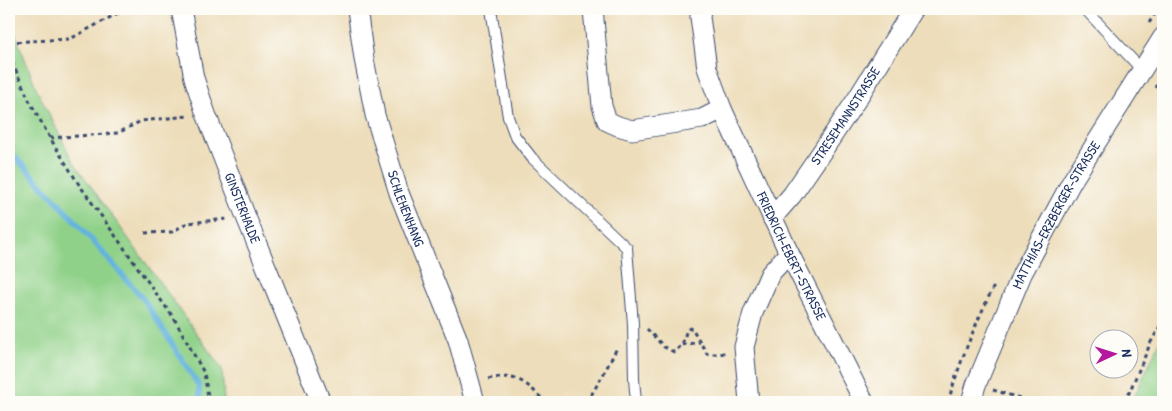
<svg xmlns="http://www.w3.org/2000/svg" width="1172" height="411" viewBox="0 0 1172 411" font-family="'Patrick Hand',sans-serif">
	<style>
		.green { fill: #90d189; stroke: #568074 }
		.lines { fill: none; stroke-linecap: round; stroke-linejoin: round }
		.stream { stroke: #63b3de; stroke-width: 5.5 }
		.service-casing { stroke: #3a496c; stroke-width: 12 }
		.minor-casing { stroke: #3a496c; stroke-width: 21 }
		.path { stroke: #3a496c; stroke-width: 3; stroke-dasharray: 4 4; stroke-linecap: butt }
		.service { stroke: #fff; stroke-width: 10 }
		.minor { stroke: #fff; stroke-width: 19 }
		.labels { text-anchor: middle; stroke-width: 5; stroke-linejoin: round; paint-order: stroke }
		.street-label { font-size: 14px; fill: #1b2f5e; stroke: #fdfcf7 }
	</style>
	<rect width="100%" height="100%" fill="#fdfcf7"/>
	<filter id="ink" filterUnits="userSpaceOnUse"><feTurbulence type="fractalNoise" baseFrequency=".02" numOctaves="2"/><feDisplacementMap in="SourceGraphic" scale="10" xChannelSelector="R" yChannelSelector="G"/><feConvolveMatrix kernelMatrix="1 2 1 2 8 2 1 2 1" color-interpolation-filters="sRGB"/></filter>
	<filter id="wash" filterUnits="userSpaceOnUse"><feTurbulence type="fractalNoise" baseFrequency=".0096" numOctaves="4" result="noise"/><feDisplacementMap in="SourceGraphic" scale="20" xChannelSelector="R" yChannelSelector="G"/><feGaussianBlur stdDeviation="1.12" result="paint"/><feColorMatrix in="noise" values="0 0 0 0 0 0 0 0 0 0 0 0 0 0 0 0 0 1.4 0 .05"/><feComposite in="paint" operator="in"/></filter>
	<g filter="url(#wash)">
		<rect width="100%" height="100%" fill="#edddba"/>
		<g class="green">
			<path d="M9 18 37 90 72 160 222 369 224 402H9Z"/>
			<path d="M1163 335V402H1132L1158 345Z"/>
		</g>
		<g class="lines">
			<path class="stream" d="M9 149 16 158 72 217 144 300 199 386 200 402"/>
		</g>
	</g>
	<g filter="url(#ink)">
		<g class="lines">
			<g class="service-casing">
				<g id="service">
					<path d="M491 9 508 117 515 136 532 158 627 248 633 324 634 379 636 402"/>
					<path d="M1085 9 1142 70"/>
				</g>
			</g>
			<g class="minor-casing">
				<g id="minor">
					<path id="s1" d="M181 9 194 78 206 114 246 217 321 402"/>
					<path id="s2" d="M357 9 364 59 375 115 399 193 458 340 475 402"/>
					<path d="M593 9 602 106 607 121 618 126 632 130 702 119 722 109"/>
					<path id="s3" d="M701 9 700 17 707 68 722 109 789 253 864 402"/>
					<path id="s4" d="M772 218 792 195 823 150 857 99 913 9"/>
					<path d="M749 402 744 347 753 313 770 274 789 253"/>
					<path id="s5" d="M971 402 976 385 1022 274 1072 181 1163 37"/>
				</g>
			</g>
			<g class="path">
				<path d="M1149 23 1158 9"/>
				<path d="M9 42 70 39 120 12 151 9"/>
				<path d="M9 55 29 100 50 138 78 183 175 320 204 373 209 402"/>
				<path d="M1155 85 1163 94"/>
				<path d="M50 138 118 133 141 121 188 116"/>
				<path d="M145 233 172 232 187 223 228 219"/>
				<path d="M647 329 664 347 674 352 682 345 687 329 692 328 707 354H720L727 352"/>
				<path d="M682 345 700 342"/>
				<path d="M488 379C517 373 526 382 545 402"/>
				<path d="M993 390 1033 402"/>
				<path d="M587 402 603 375 618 346"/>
				<path d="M948 402C960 361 976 322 995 284"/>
				<path d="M1125 402 1151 342 1163 321"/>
			</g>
			<use href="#service" class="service"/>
			<use href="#minor" class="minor"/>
		</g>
	</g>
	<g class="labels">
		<g class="street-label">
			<text dy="5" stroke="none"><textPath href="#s4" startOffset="126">STRESEMANNSTRASSE</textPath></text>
			<text dy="5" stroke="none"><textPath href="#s1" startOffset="209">GINSTERHALDE</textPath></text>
			<text dy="5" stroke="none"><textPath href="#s2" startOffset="206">SCHLEHENHANG</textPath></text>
			<text dy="5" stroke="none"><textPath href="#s5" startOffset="206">MATTHIAS-ERZBERGER-STRASSE</textPath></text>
			<text dy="5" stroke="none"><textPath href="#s3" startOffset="266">FRIEDRICH-EBERT-STRASSE</textPath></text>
		</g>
	</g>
	<rect width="1172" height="411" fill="none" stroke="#fdfcf7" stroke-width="30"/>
	<g transform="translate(1114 354) rotate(86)"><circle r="24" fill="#fdfcf7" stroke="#a3aaba"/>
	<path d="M0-4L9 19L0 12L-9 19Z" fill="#b5179e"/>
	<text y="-8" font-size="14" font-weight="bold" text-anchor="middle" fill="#1b2f5e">N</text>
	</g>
</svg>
